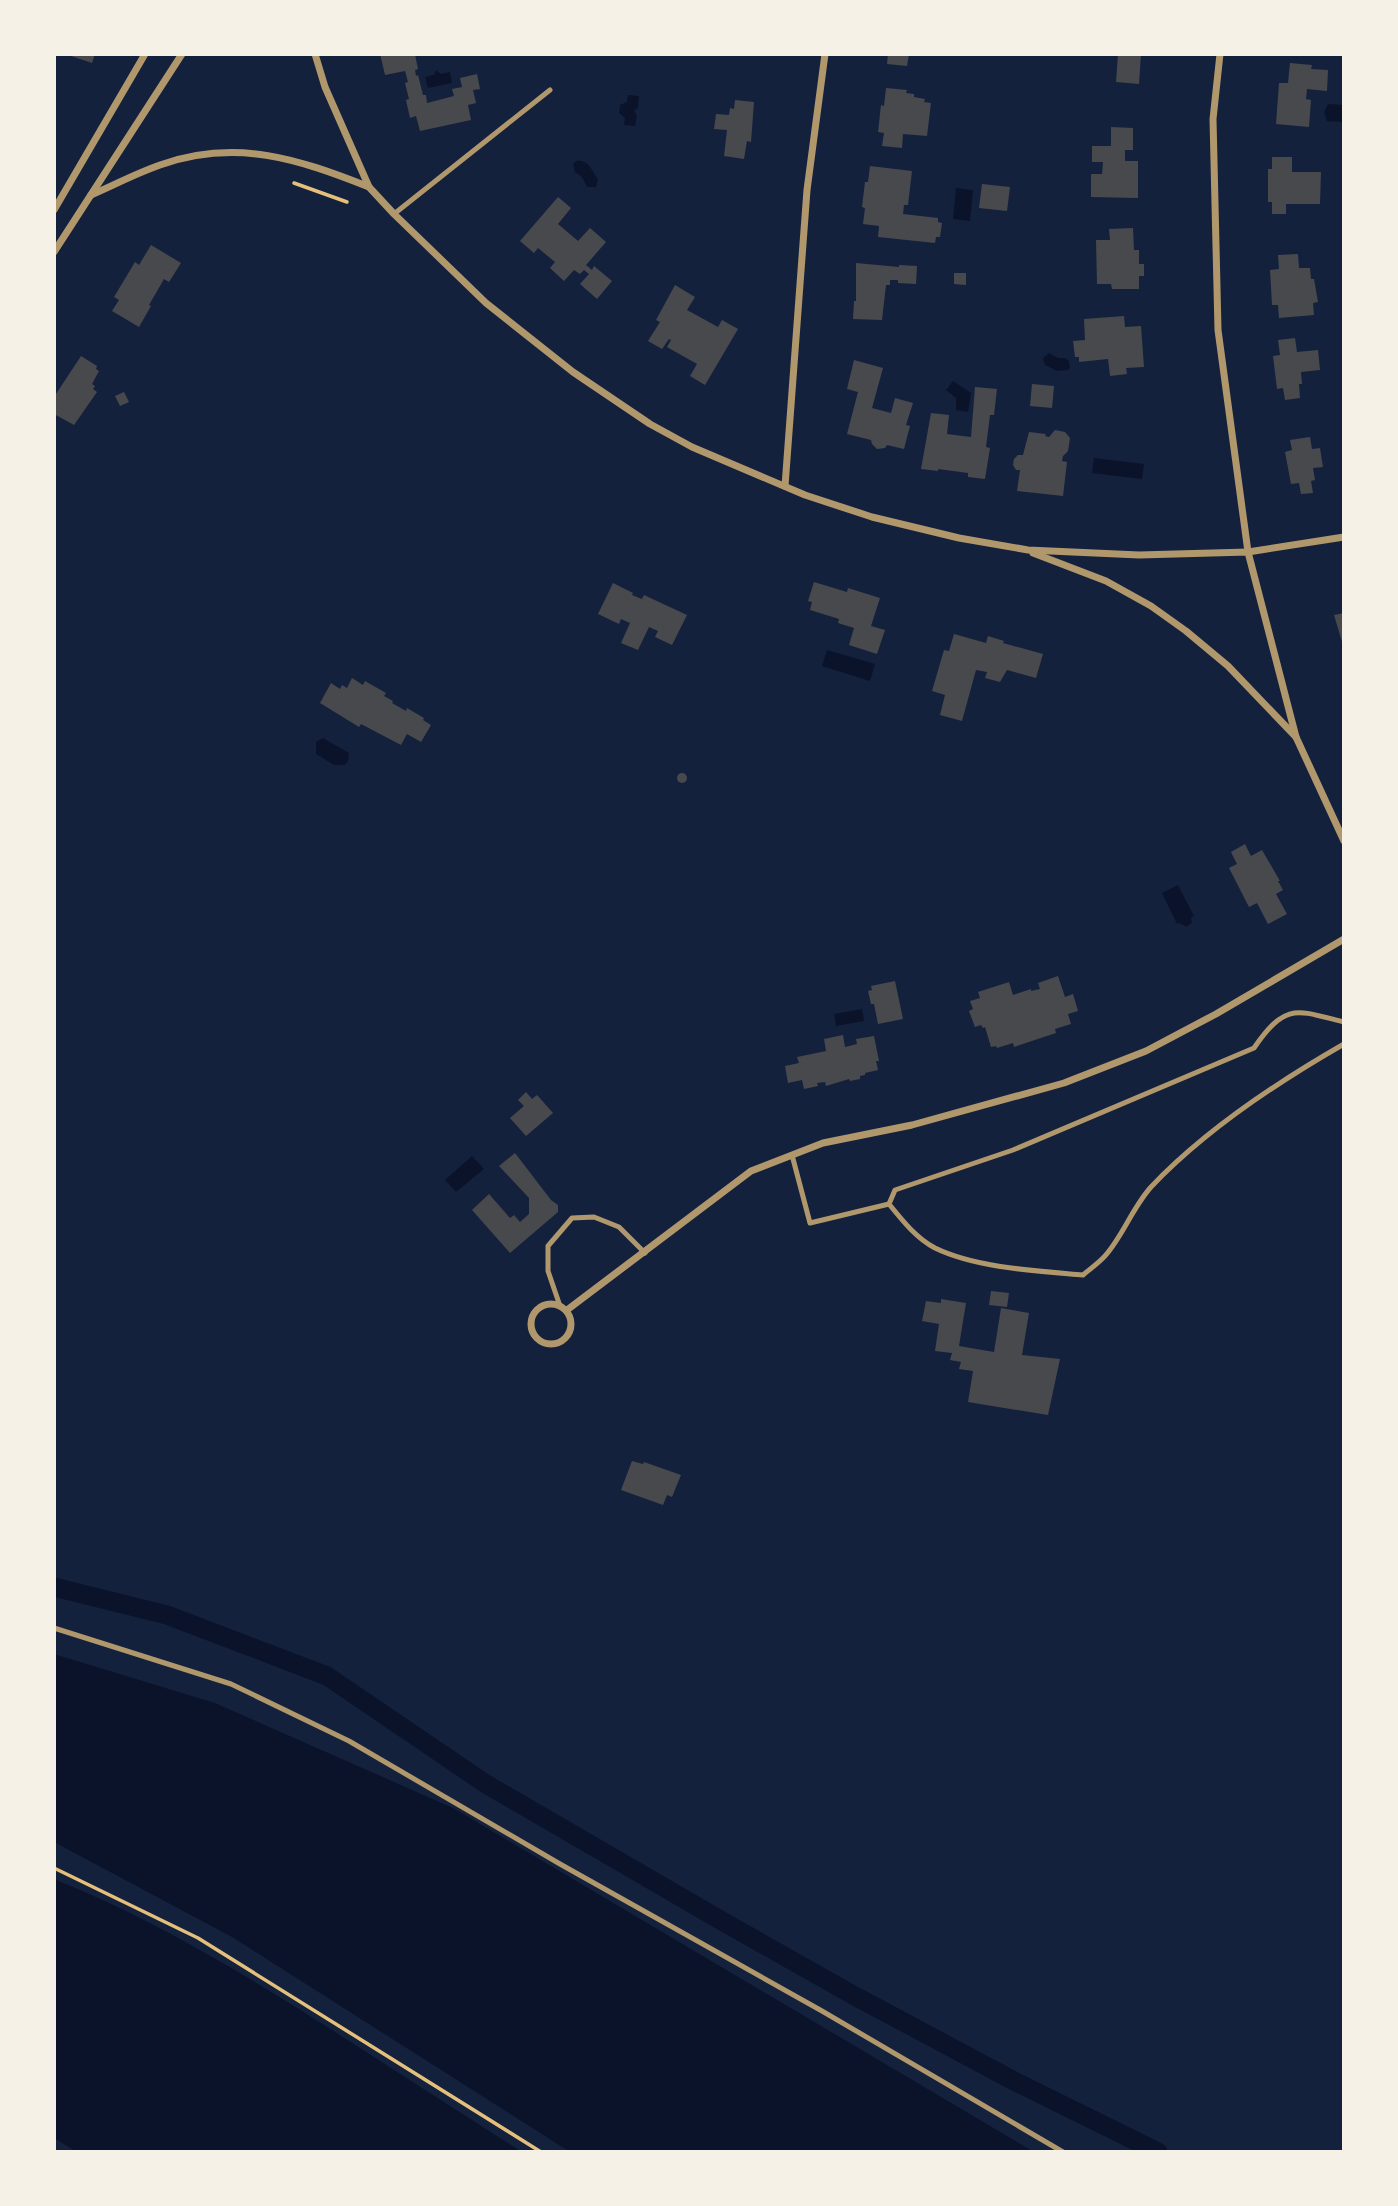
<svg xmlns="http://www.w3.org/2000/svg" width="1398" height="2206" viewBox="0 0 1398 2206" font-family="'PT Sans Narrow',sans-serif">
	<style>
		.water { fill: #0b132b }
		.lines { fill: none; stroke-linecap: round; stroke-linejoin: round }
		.canal { stroke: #0b132b; stroke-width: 19 }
		.building { fill: #48494c }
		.path { stroke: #e5c07b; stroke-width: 3.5 }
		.service { stroke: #b1986c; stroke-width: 5 }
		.minor { stroke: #b1986c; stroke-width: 7 }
	</style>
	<rect width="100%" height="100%" fill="#14213d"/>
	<g class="water">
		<path d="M436 70 441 74 450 72 452 83 428 88 425 77 434 75Z"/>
		<path d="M628 95 639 96 638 108 634 111 637 115 635 126 624 125 625 118 619 113 620 105 627 102Z"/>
		<path d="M1328 104 1344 105V122L1327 121 1324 112Z"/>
		<path d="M576 161C589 159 591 170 598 179L596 187H587L582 177 575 172 573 164Z"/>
		<path d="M956 188 973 190 970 221 953 219Z"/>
		<path d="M1049 353 1058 358H1065L1069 361 1070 367 1068 370 1057 371 1045 365 1043 358Z"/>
		<path d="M953 381 971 393 968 412 956 410V398L946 390Z"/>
		<path d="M1094 458 1144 464 1142 479 1092 473Z"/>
		<path d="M827 650 875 664 870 681 822 666Z"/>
		<path d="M323 738 349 753 348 761 345 765H334L316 754V742Z"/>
		<path d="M1178 885 1194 916 1191 918 1192 923 1186 927 1180 923 1177 924 1162 893Z"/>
		<path d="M862 1009 864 1021 836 1026 834 1014Z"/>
		<path d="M472 1156 484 1169 456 1192 445 1180Z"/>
		<path d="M54 1654 215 1703 453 1808 1034 2152H570L232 1937 54 1842Z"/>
		<path d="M54 1879C156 1920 251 1978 343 2037 403 2076 463 2114 522 2152H77L54 2138Z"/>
	</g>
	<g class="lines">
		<path class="canal" d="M54 1587 167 1615 327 1676 486 1784 722 1921 853 1995 1016 2082 1158 2152"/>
	</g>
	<g class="building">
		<path d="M65 54H95L92 63Z"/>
		<path d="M380 54H415L418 69 415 70 416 76 418 75 423 95H426L427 103 454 96 452 89 462 87 460 78 477 74 480 89 473 90 476 103 468 105 471 120 420 131 416 116 410 118 406 100 409 99 405 83 408 82 405 71 385 75Z"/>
		<path d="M888 54H909L907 66 887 64Z"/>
		<path d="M1118 54H1141L1139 84 1116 82Z"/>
		<path d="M1290 63 1312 65 1311 69 1328 70 1327 91 1307 89 1306 99 1311 100 1309 127 1276 124 1279 83H1288Z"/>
		<path d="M886 88 907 90 906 93 914 94V97L925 99 924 102 931 103 927 136 903 134 902 148 882 146 884 133 878 132 881 105 884 106Z"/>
		<path d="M735 100 754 102 751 142 747 141 744 159 724 156 727 130 714 129 716 114 729 115 730 108 734 109Z"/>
		<path d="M1111 127 1133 128V150H1125V161H1138V198L1091 197V174H1102L1103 162H1092V146H1111Z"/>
		<path d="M1272 157H1292V172H1321L1320 204H1286V214H1272V202H1268V169H1272Z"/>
		<path d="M870 166 912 171 908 205H904L903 214 938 218V222L942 223 940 237H936L935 243 878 237 879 226 863 224 865 208 862 207 865 182H868Z"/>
		<path d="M982 184 1010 187 1007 211 979 208Z"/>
		<path d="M558 197 571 208 558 224 578 241 590 228 606 242 586 265 592 270 594 266 612 281 597 299 580 284 589 274 584 270 580 274 574 270 564 281 550 268 555 262 538 248 534 253 520 241Z"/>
		<path d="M1133 228 1134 250H1139V264H1144V276H1139V289H1112L1111 284H1097L1096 240H1110L1109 229Z"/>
		<path d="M151 245 181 263 169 282 164 279 149 305 151 306 139 327 112 311 119 300 114 297 135 262 139 265Z"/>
		<path d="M1298 254 1299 268H1310L1311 279H1314L1318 302 1313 303 1314 315 1279 318 1278 305H1272L1270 270 1279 269 1278 255Z"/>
		<path d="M856 263 899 267V265L917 266 916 284 898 283V280H890V285H886L882 320 853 319 854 301H856Z"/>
		<path d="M954 273H966V285L954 284Z"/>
		<path d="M675 285 695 297 687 310 718 327 722 320 738 329 705 385 690 376 697 364 667 347 671 340 669 339 662 349 648 341 660 322 656 320Z"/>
		<path d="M1124 316 1125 327 1141 326 1144 367 1126 368 1127 374 1110 376 1108 359 1079 362V357H1075L1073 341 1085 340 1084 319Z"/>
		<path d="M1295 338 1297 352 1318 350 1320 370 1301 372 1302 384H1299L1300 398 1285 400 1283 388 1277 389 1273 356 1280 355 1278 340Z"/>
		<path d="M81 356 97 366 96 369 99 371 92 384 95 386 93 389 97 392 74 425 54 414V397Z"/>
		<path d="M854 360 883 368 872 408 891 413 895 398 913 403 906 425 910 426 904 449 887 445 885 448 877 449 872 444 871 440 847 434 858 392 847 389Z"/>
		<path d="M1032 384 1054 386 1052 408 1030 406Z"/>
		<path d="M975 387 997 389 994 415H990L986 447 990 448 985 479 968 477V473L938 469V471L921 469 931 413 949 415 947 434 971 437Z"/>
		<path d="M124 392 129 402 120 406 115 396Z"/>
		<path d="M1055 430 1065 432 1070 438 1068 451 1063 456 1062 461 1067 462 1063 496 1017 491 1020 470H1016L1013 465 1014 459 1018 455H1023L1029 432 1046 434 1045 436 1049 437Z"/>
		<path d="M1310 437 1312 449 1320 448 1323 467 1313 468 1315 480 1311 481 1313 493 1301 494 1299 483 1291 484 1285 452 1292 450 1290 440Z"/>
		<path d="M814 582 847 592 848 588 880 598 871 626 885 630 877 654 849 645 854 628 838 623 839 619 810 610 812 602 808 601Z"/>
		<path d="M613 583 633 593 632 595 642 599 644 595 687 615 672 645 655 637 658 631 649 627 638 650 621 643 630 623 621 619 619 624 598 614Z"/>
		<path d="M1344 613V645H1343L1334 615Z"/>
		<path d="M954 634 986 643 988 636 1004 641 1003 643 1043 654 1036 678 1007 670 1000 682 985 678 987 672 976 670 962 721 940 715 945 695 932 691 944 650 949 651Z"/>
		<path d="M352 678 363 685 365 681 386 693 384 696 393 701 392 703 406 711 407 708 424 718 423 720 431 725 421 742 407 734 401 745 361 724 359 727 320 703 331 683 340 689 342 685 347 688Z"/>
		<circle cx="682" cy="778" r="5"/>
		<path d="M1245 844 1251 856 1262 850 1280 881H1278L1283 890 1276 894 1287 914 1268 924 1257 903 1249 907 1229 868 1237 864 1231 852Z"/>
		<path d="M1058 976 1065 997 1073 994 1078 1011 1068 1014 1071 1024 1055 1029 1056 1033 1014 1047 1013 1043 997 1048 996 1046 991 1047 985 1027 983 1028 981 1025 975 1027 969 1011 973 1009 970 1001 980 998 978 992 1009 982 1013 995 1031 989V991L1040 989 1038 983Z"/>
		<path d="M895 981 903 1019 878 1024 874 1004H871L868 991 872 990 871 986Z"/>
		<path d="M843 1035 845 1047 857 1044 856 1039 874 1036 879 1061H876L878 1070 865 1073V1075L860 1076V1079L850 1081 849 1079 826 1086 825 1082 817 1083 818 1086 804 1089 802 1080 788 1083 785 1066 799 1063 797 1057 826 1051 824 1039Z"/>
		<path d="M526 1092 532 1099 537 1095 553 1113 526 1136 510 1118 524 1106 518 1100Z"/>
		<path d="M515 1153 551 1200 558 1205V1212L510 1253 472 1210 489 1194 510 1218 514 1215 520 1222 529 1214V1198L499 1166Z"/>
		<path d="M991 1291 1009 1293 1007 1307 989 1305Z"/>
		<path d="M941 1299 966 1303 959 1346 994 1352 1001 1308 1029 1313 1022 1355 1060 1359 1048 1415 968 1402 973 1371 959 1369 961 1362 950 1360 952 1353 935 1351 939 1324 922 1321 926 1301 941 1303Z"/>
		<path d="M632 1461 643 1464 644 1462 681 1475 672 1497 667 1495 663 1505 621 1490Z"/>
	</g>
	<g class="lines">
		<g class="path">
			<path d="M294 183 347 202"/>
			<path d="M54 1868 198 1938 541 2152"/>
		</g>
		<g class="service">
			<path d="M394 214 550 90"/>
			<path d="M792 1155 810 1223 889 1204C902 1220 916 1238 935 1248 976 1268 1037 1271 1083 1275 1089 1270 1097 1264 1103 1258 1121 1240 1132 1208 1151 1187 1205 1130 1276 1083 1344 1044"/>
			<path d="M889 1204 895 1190 1013 1150 1254 1048C1286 1002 1296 1010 1344 1022"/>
			<path d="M560 1306 548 1271V1246L572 1218 594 1217 619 1227 645 1253"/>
			<path d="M54 1628 231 1684 349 1741 560 1864 822 2011 1063 2152"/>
		</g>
		<g class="minor">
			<path d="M315 54 325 87 369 187 394 214 486 303 573 372 650 424 692 447 805 495 872 517 959 538 1028 550 1139 555 1248 552 1296 737"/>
			<path d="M1220 54 1213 119 1218 330 1248 552 1344 537"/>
			<path d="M91 195C114 185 137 173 160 165 236 138 298 159 369 187"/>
			<path d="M54 210 145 54"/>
			<path d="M54 252 182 54"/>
			<path d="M785 486 807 190 825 54"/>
			<path d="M1033 553 1106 581 1151 606 1186 631 1228 666 1296 737 1344 841"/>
			<circle cx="551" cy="1324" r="20"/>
			<path d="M567 1310 751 1171 823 1143 912 1125 1064 1083 1146 1051 1216 1014 1344 939"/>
		</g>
	</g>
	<rect width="1398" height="2206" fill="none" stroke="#f6f1e7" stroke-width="112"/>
</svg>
